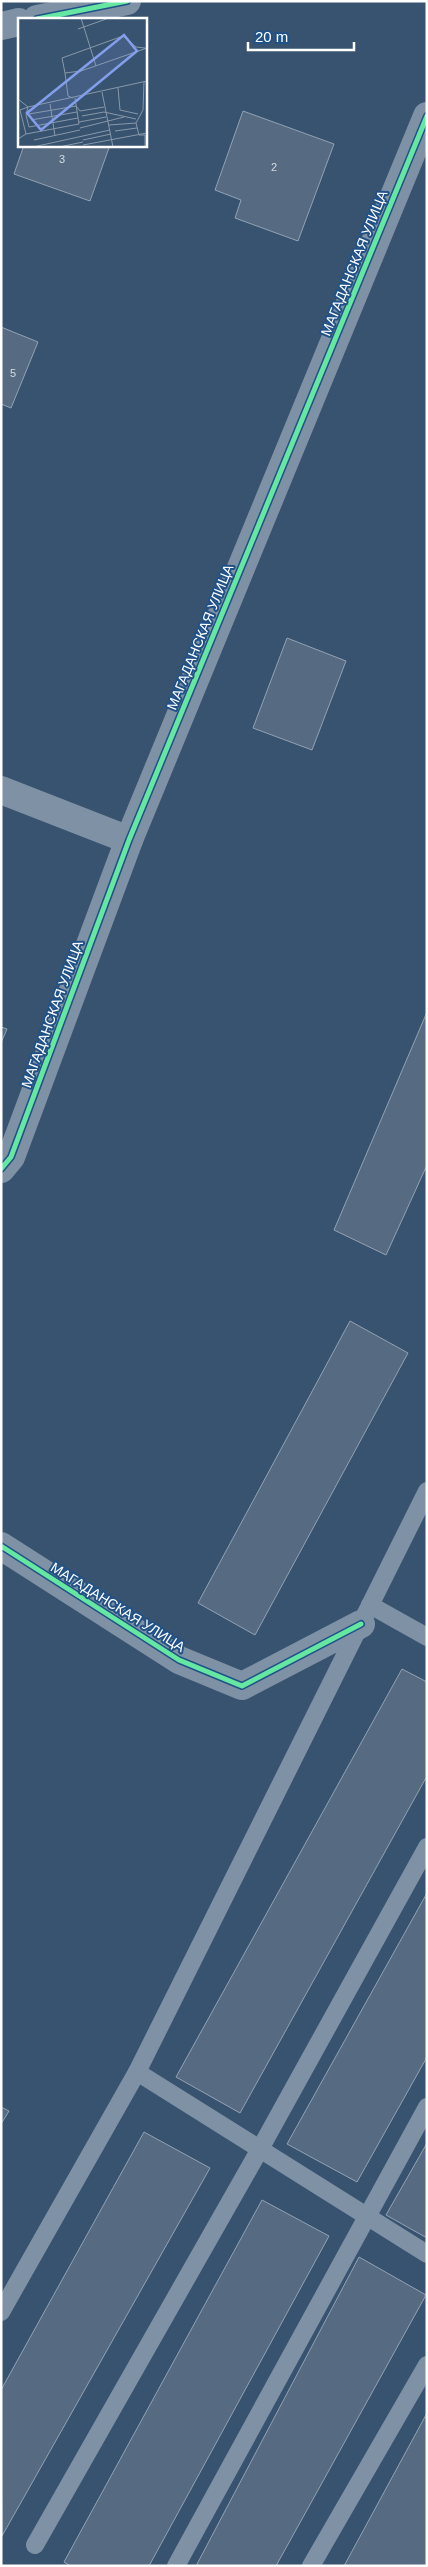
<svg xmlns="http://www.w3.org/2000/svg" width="428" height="2567" viewBox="0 0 428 2567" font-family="Arial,sans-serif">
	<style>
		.building { fill: #566b82; stroke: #93a2b3 }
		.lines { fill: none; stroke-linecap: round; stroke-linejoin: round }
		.service { stroke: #7f91a5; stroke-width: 18 }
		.minor { stroke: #7f91a5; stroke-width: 28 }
		.cycleway-casing { stroke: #215287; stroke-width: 8 }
		.cycleway { stroke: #66e7a1; stroke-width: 5 }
		.labels { text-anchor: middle; stroke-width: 4; stroke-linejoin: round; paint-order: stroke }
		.number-label { font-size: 11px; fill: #d5dae0 }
		.street-label { font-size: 14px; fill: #fff; stroke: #215287 }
		.inset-road { fill: none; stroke: #8898a9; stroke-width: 1 }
		.view { fill: #839eea; fill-opacity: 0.15; stroke: #839eea; stroke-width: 2.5 }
		.inset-edge { fill: none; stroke: #fff; stroke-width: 2.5 }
	</style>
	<rect width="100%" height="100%" fill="#385370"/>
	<g class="building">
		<path d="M243 111 334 144 298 241 235 218 241 200 215 190Z"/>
		<path d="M24 145H110L90 201 14 174Z"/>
		<path d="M1 327 38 342 11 408 1 404Z"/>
		<path d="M287 638 346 661 312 750 253 728Z"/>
		<path d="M427 1012V1165L386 1255 334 1230Z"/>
		<path d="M1 1027 7 1029 1 1043Z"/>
		<path d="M350 1321 408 1353 255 1635 198 1603Z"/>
		<path d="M402 1669 427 1682V1776L240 2113 176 2077Z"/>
		<path d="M427 1893V2057L357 2182 287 2144Z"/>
		<path d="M1 2107 9 2111 1 2124Z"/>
		<path d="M144 2132 210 2168 2 2536 1 2390Z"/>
		<path d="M427 2143V2238L386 2215Z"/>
		<path d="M262 2200 329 2236 149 2566H70L64 2562Z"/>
		<path d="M359 2257 426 2295 276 2566H196Z"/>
		<path d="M427 2413V2566H344Z"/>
	</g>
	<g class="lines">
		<g class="service">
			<path d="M370 1605 427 1637"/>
			<path d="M137 2072 427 2254"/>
			<path d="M1 2312 137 2072 427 1491"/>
			<path d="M35 2545 260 2149 427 1847"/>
			<path d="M176 2566 427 2107"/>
			<path d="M311 2566 427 2365"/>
		</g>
		<g class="minor">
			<path d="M37 19 127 1"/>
			<path d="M1 26 19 22"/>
			<path d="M1 790 129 840"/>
			<path d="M1 1169 11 1157 129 840 427 116"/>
			<path d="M1 1546 179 1660 242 1686 361 1624"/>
		</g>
		<g class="cycleway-casing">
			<g id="cycleway">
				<path d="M37 19 127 1"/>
				<path d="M1 1169 11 1157 129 840 427 116"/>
				<path d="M1 1546 179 1660 242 1686 361 1624"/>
			</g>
		</g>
		<use href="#cycleway" class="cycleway"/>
	</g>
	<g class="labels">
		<g class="number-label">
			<text x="62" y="163">3</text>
			<text x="274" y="171">2</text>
			<text x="13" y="377">5</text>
		</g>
		<g class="street-label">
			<text transform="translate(354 263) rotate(-68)" y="5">МАГАДАНСКАЯ УЛИЦА</text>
			<text transform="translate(200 637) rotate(-68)" y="5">МАГАДАНСКАЯ УЛИЦА</text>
			<text transform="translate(52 1014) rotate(-70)" y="5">МАГАДАНСКАЯ УЛИЦА</text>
			<text transform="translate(118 1607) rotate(32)" y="5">МАГАДАНСКАЯ УЛИЦА</text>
		</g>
	</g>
	<g transform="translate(18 18)">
		<rect width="129" height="129" fill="#385370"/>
		<path class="inset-road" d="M63 0 78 48M60 11 91 0M47 55 44 40 105 18 118 29 127 30M126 63 125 92 118 105 121 117H127V129M100 70 102 92 120 96M84 74 95 129M55 80 50 78 47 55 63 53 129 30M0 81 10 89 2 92 8 116 0 121M32 86 37 118M11 96 58 88 62 93 86 89M64 98 86 94 118 101M60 100 11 109 8 97 10 89 129 63M13 102 59 94M61 104 88 99M91 107 118 105M62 110 106 99M97 113 119 110M8 116 61 106 57 80M16 122 62 112M65 122 93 116M65 127 129 115M15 129 92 112M41 129 65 124"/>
		<path class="view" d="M106 17 119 33 23 112 9 95Z"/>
		<rect width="129" height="129" class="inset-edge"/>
	</g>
	<rect width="428" height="2567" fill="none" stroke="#ffffff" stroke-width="5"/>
	<path d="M248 42v8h106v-8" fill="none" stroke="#ffffff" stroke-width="2.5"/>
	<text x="255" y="42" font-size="15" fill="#ffffff" stroke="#215287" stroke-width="4" paint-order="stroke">20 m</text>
</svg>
